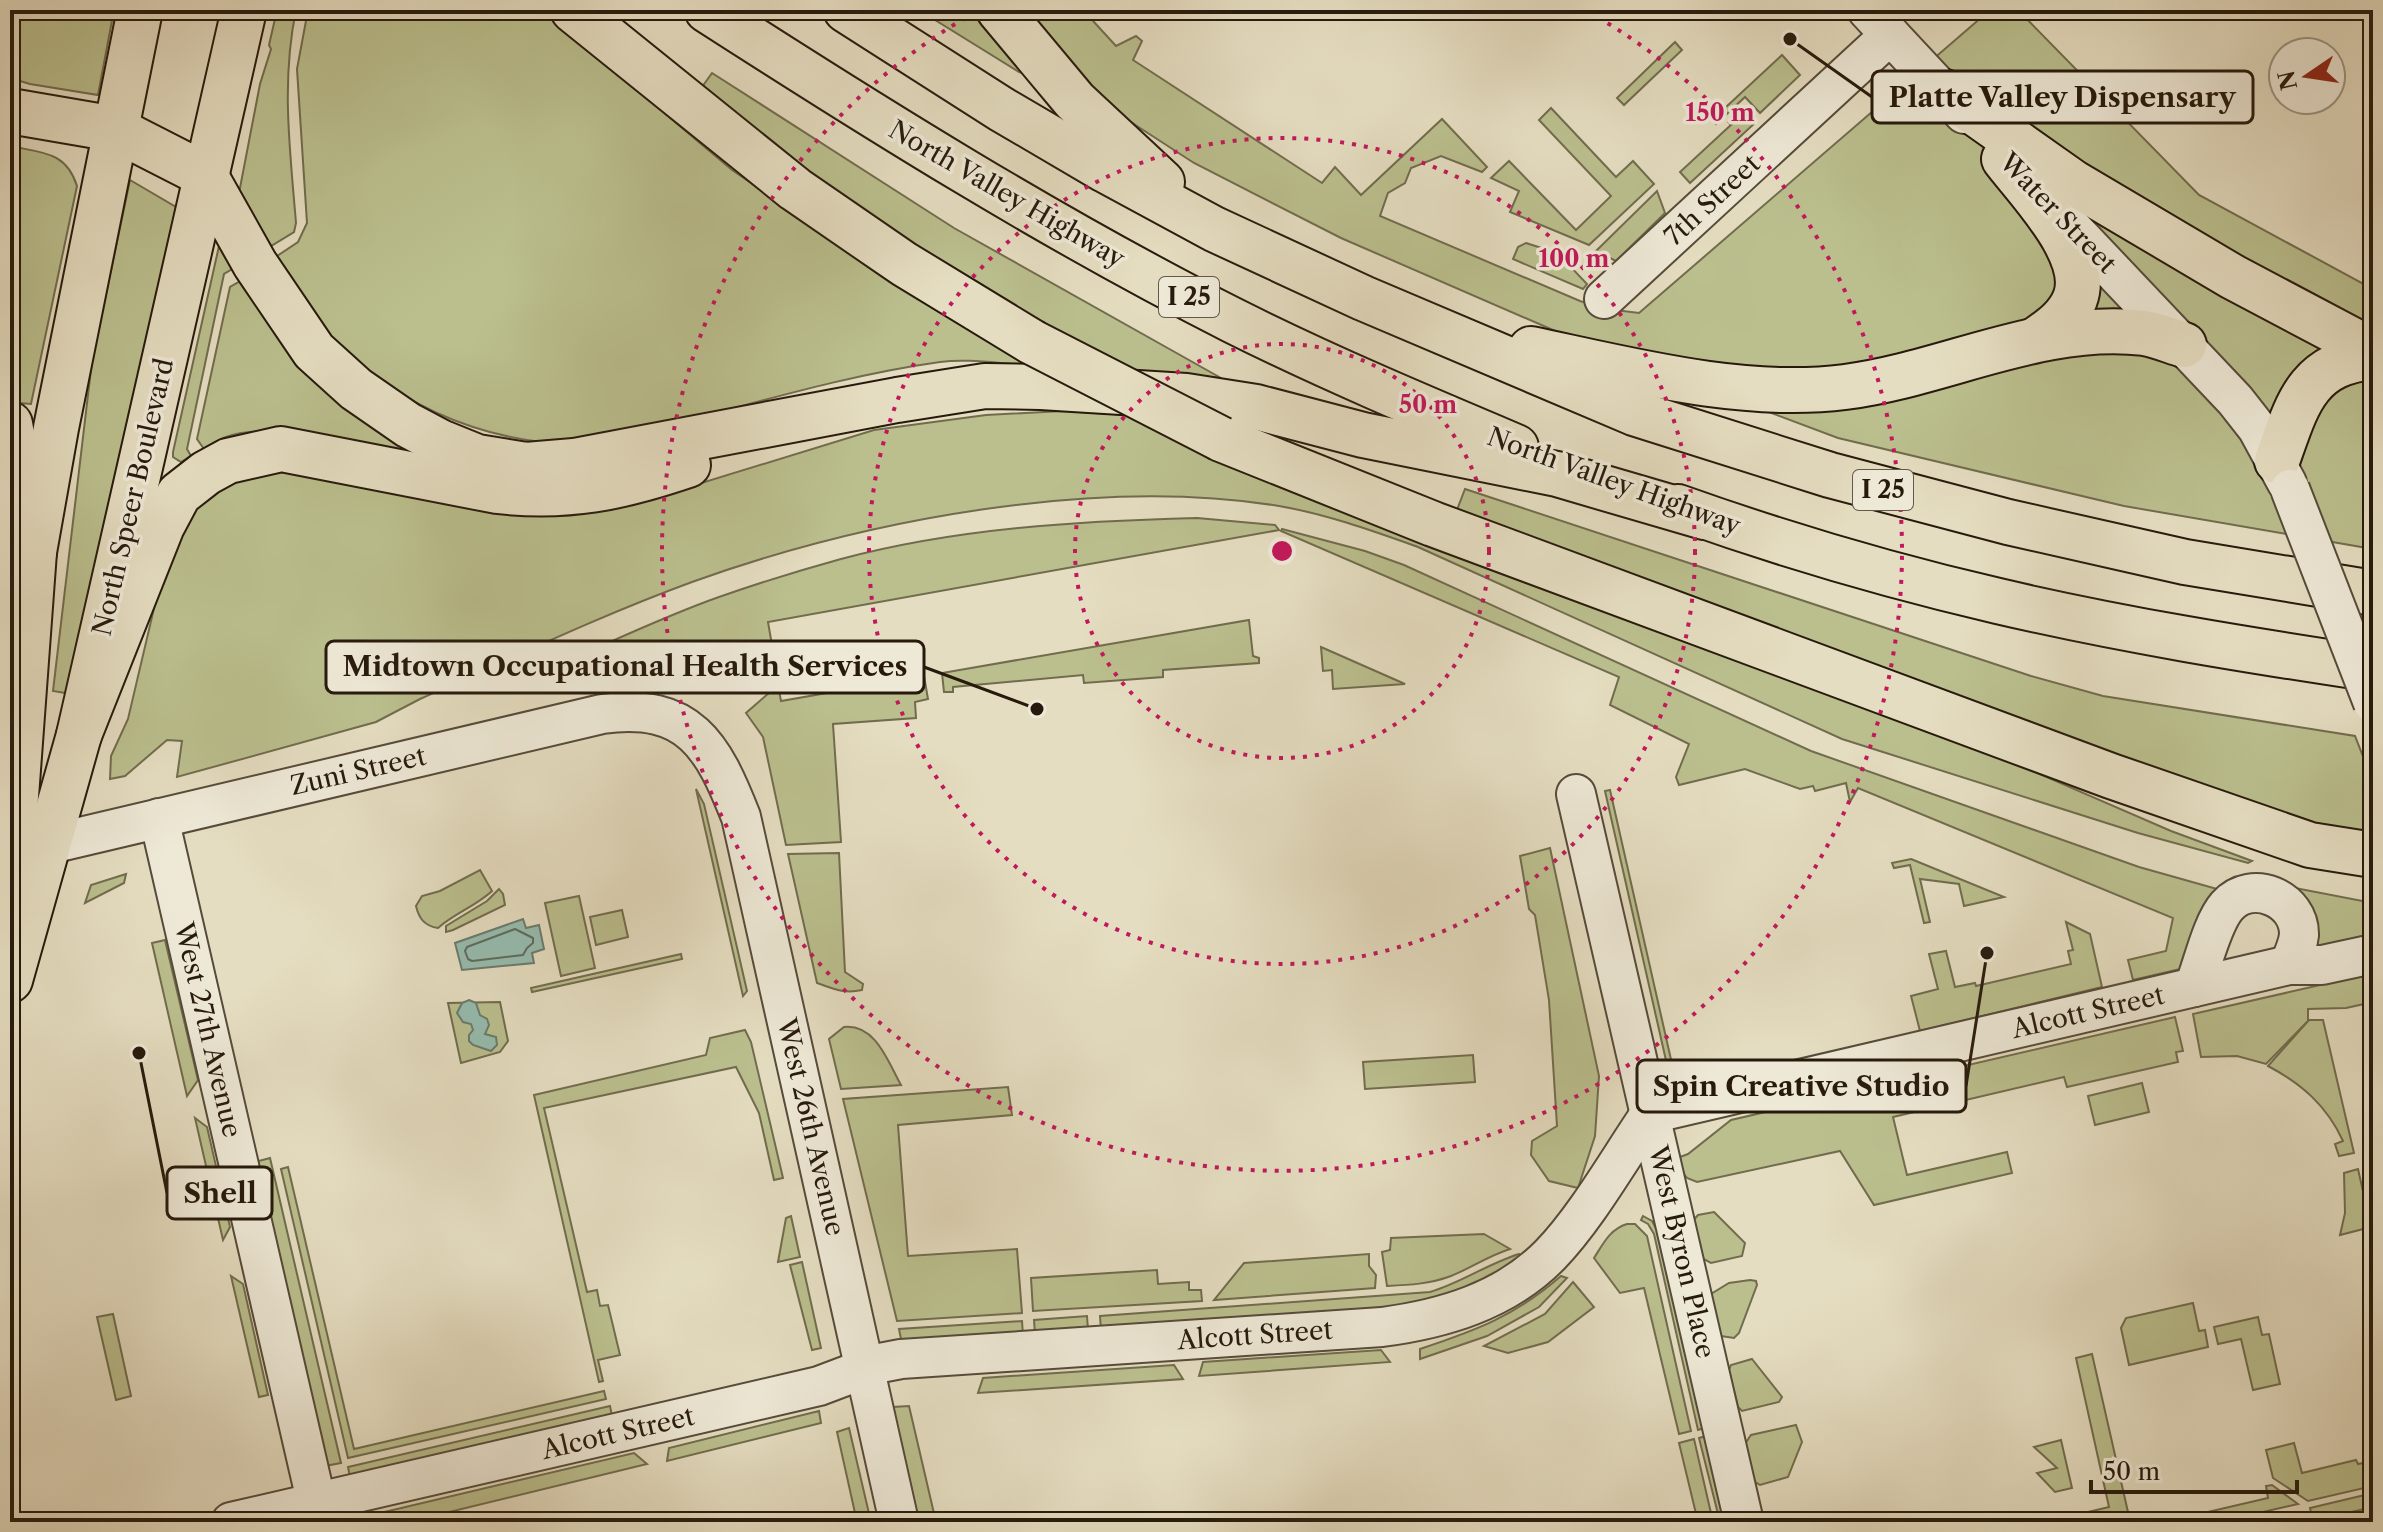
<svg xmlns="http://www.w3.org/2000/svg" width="2383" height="1532" viewBox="0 0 2383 1532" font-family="'Libre Caslon Text',serif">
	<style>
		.green { fill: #bbbf8e; stroke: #716c4e; stroke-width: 2 }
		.water { fill: #96bcaf; stroke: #6a7b6e; stroke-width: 2 }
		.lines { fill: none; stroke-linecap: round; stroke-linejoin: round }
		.shore { stroke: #5e6b5e; stroke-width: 2 }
		.minor-casing { stroke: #564b3a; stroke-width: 42 }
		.major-casing { stroke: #271a0d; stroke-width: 48 }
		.highway-casing { stroke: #271a0d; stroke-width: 48 }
		.minor { stroke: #eee9d7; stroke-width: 38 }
		.major { stroke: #e5ddc1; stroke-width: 44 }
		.highway { stroke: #e5ddc1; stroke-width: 44 }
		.minor-bridge-casing { stroke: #564b3a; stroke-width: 42; stroke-linecap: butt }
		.highway-bridge-casing { stroke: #271a0d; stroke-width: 48; stroke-linecap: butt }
		.minor-bridge { stroke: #eee9d7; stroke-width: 38 }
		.highway-bridge { stroke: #e5ddc1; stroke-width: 44 }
		.ring { fill: none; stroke: #c2185b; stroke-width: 4; stroke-dasharray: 4 8 }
		.labels { text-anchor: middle; stroke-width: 7; stroke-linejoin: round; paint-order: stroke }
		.shield { fill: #eee9d7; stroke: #63584a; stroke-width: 2 }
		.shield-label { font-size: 24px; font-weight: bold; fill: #271a0d }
		.street-label { font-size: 26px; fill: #271a0d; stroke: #eee9d7 }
		.centre { fill: #c2185b; stroke: #eee9d7; stroke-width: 4 }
		.ring-label { font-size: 24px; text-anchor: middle; font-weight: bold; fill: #c2185b; stroke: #eee9d7; stroke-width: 7; stroke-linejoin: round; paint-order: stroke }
		.leader { fill: none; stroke: #271a0d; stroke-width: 3 }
		.callout-dot { fill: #271a0d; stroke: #eee9d7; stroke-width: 3 }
		.callout { fill: #eee9d7; stroke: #271a0d; stroke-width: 3 }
		.callout-label { font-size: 28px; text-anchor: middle; font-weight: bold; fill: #271a0d }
	</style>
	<rect width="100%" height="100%" fill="#e5ddc1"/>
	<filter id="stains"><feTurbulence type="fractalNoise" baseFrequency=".0025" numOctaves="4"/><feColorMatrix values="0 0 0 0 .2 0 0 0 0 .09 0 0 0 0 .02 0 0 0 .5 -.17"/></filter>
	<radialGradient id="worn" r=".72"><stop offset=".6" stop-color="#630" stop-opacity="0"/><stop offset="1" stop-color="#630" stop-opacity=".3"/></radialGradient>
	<g class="green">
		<path d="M10 10H114L98 95 30 84 10 78Z"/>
		<path d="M277 10H296C281 82 290 150 296 223L294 232 271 246 239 193 260 84 271 49 269 45Z"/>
		<path d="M308 10H542L732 170 940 311 1031 365C1001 364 969 358 940 362 868 372 797 391 727 410 694 419 661 431 628 438 524 458 413 419 339 345 313 318 295 288 277 256L298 242 307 223 297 69Z"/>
		<path d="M919 10H985L1024 73 1019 72Z"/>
		<path d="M1015 10H1083L1116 46 1136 36 1142 41 1133 60 1322 183 1335 167 1361 195 1442 119 1487 167 1482 172 1441 156 1411 168 1405 183 1388 193 1380 216 1580 301 1607 309 1639 313 1990 10H2018L2199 195 2373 289V549L2124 506 1838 438 1569 337 1341 238 1194 163 1117 113Z"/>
		<path d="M1675 42 1682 50 1624 105 1617 98Z"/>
		<path d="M1782 55 1800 75 1760 113 1745 97 1716 124 1712 120Z"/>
		<path d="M712 73 954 228 1221 378 1115 369 983 294 697 94Z"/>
		<path d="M1551 108 1616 177 1633 161 1654 184 1589 245 1510 212 1519 191 1491 178 1509 161 1576 230 1611 196 1539 120Z"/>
		<path d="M1746 111 1756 122 1690 183 1680 172Z"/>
		<path d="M10 146C42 153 66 151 77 186L31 404 19 403 10 370Z"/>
		<path d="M130 180 176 207 71 694 53 691 92 361Z"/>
		<path d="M1657 191 1665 213 1616 261 1596 251Z"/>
		<path d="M1526 243 1554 252 1552 259 1569 265 1587 284 1583 289 1513 259 1518 247Z"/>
		<path d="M219 246 234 268 224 274 187 449 191 456 181 462 173 457V452Z"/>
		<path d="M244 279 411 449 416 459C366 449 272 419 226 437 218 440 211 445 204 449L197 439 230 287Z"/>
		<path d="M1063 411 1128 415 2021 766 2171 831 2252 861 2248 863 2138 833 1842 739 1418 547C1373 531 1326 514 1279 506 1097 476 864 520 692 582 599 616 510 659 420 699L376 722 177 777 182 741 167 740 125 776 110 779 111 756 128 719 167 553 199 492 268 464 643 501 874 430 986 415Z"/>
		<path d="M1465 489 2031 676 2103 696 2355 736 2373 782V833L2317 826 2121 763 1455 515Z"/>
		<path d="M1197 518 1275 525 1279 530 768 622 772 645 717 692C669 666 607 670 556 680L551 668C607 644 662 617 719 597 759 583 801 570 841 559 957 528 1079 521 1197 518Z"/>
		<path d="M1282 529 1365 551 1404 565 1811 751 2139 867 2217 889C2195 909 2195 940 2189 967L2133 980 2128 960 2166 951 2173 918 1858 788 1850 802 1846 783 1815 791 1813 786 1800 789 1745 769 1679 785 1676 777 1689 744 1610 705 1619 677 1281 531Z"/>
		<path d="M1249 620 1253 656 1259 658V663L1163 670V677L1084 683 1083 675 953 687V692H944L942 673Z"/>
		<path d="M1321 647 1405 684 1333 689 1332 670 1323 671Z"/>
		<path d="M924 676 928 699 915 702 916 718 833 724 841 842 786 845 763 737 746 713 778 685 781 701Z"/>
		<path d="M696 789 704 804 747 991 743 996Z"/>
		<path d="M1610 790 1677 1086 1672 1087 1605 791Z"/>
		<path d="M1550 848 1599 1076 1595 1136 1578 1188 1549 1181 1531 1155 1532 1141 1557 1126 1549 1000 1535 915 1529 909 1520 856Z"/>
		<path d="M839 853 845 972 863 984 862 990C844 994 834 989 817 983L788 854Z"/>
		<path d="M1911 859 2004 897 1964 906 1959 884 1920 879 1930 922 1924 923 1910 865 1894 868 1892 863Z"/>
		<path d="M480 870 492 891C476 906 455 913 438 928 425 926 419 919 416 906L422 896 440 891Z"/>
		<path d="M126 874 124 883 85 903 91 885Z"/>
		<path d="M2279 885 2373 903V939L2312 952Z"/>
		<path d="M499 889 503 894 505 905 453 930 446 932V926L487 901Z"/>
		<path d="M579 896 595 968 561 976 545 903Z"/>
		<path d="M622 910 628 937 596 945 590 917Z"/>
		<path d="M2066 922 2090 934 2102 987 1920 1031 1911 996 1938 989 1929 954 1946 951 1955 987 1975 983 1976 986 2071 964 2068 951 2073 950Z"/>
		<path d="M165 940 198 1080 187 1096 152 943Z"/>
		<path d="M681 954 682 959 532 992 531 988Z"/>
		<path d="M2373 973V995L2364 1004 2346 1008 2308 1009V1021L2266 1064 2237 1056 2201 1057 2193 1014Z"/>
		<path d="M500 1002 508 1041 500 1052 461 1063 448 1003Z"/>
		<path d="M2175 1017 2183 1051 2176 1052 2178 1062 2067 1087 2064 1077 1893 1117 1907 1175 2007 1152 2012 1173 1874 1205 1840 1151 1697 1182 1687 1178 1672 1160 1688 1154 1731 1120Z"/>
		<path d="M2309 1020H2323L2354 1153 2339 1156 2335 1144 2343 1141C2327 1106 2302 1084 2268 1066Z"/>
		<path d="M844 1027C876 1024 888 1062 901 1085L841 1089 829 1039Z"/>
		<path d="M745 1030 751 1042 783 1178 774 1180 759 1113 736 1067 544 1108 587 1292 597 1290 600 1306 608 1305 620 1355 598 1360 603 1381 599 1382 534 1095 706 1055 710 1038Z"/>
		<path d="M1473 1055 1475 1082 1365 1089 1363 1062Z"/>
		<path d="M2142 1083 2149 1112 2095 1125 2088 1096Z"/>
		<path d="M1008 1087 1012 1115 898 1125 908 1256 1017 1249 1022 1313 897 1321 843 1099Z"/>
		<path d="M195 1118 207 1127 230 1227 223 1240Z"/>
		<path d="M270 1158 341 1463 325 1466 255 1162Z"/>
		<path d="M288 1167 354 1449 604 1391 606 1399 348 1458 281 1169Z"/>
		<path d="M2358 1169 2371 1227 2340 1235 2345 1213 2344 1173Z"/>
		<path d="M1714 1212 1745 1243 1742 1256 1711 1263 1698 1256 1691 1223 1698 1215Z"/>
		<path d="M791 1216 800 1257 778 1262 786 1218Z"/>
		<path d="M1643 1216 1652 1221 1658 1232 1704 1428 1698 1430 1654 1234 1648 1224 1641 1220Z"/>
		<path d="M1627 1224H1635L1647 1236 1691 1431 1679 1434 1644 1288 1620 1293 1594 1258C1603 1244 1610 1229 1627 1224Z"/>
		<path d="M1484 1234 1510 1249C1488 1256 1471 1268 1451 1276 1430 1284 1409 1285 1387 1286L1382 1252 1390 1250 1391 1238Z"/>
		<path d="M1369 1254V1266L1376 1275 1375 1288 1214 1300 1244 1263Z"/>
		<path d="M1519 1254 1522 1257 1502 1274 1430 1305 1101 1330 1100 1316 1430 1292C1461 1283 1487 1264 1519 1254Z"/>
		<path d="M802 1262 821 1348 812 1350 790 1265Z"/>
		<path d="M1157 1270 1158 1284 1189 1282V1290H1201L1202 1301 1033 1311 1031 1278Z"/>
		<path d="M231 1276 243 1284 268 1395 259 1397Z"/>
		<path d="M1561 1276 1567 1278 1539 1307 1487 1336 1420 1359V1349C1477 1330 1515 1316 1561 1276Z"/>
		<path d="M1750 1280 1756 1281 1757 1285 1739 1333 1734 1338 1721 1336 1718 1333 1711 1294 1729 1283Z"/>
		<path d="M1573 1282 1594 1307 1548 1342 1508 1353 1484 1346 1545 1314Z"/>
		<path d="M2193 1303 2199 1331 2205 1330 2208 1347 2129 1365 2121 1328 2126 1318Z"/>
		<path d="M113 1314 131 1396 116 1400 97 1317Z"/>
		<path d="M1087 1316 1088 1330 1035 1334 1034 1320Z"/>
		<path d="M2258 1317 2262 1335 2269 1334 2280 1384 2253 1390 2241 1339 2218 1344 2214 1327Z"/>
		<path d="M1022 1321 1023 1335 902 1344 899 1329Z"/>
		<path d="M1381 1350 1390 1362 1199 1376 1203 1362Z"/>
		<path d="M2092 1354 2128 1512 2125 1522H2046L2109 1507 2076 1358Z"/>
		<path d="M1752 1359 1782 1397 1779 1402 1742 1411 1738 1407 1729 1370 1731 1365Z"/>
		<path d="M1174 1365 1183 1379 978 1393 983 1378Z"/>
		<path d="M610 1406 613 1421 350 1477 348 1467Z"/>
		<path d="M909 1406 936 1522H919L893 1407Z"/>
		<path d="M819 1411 821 1423 667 1461 669 1448Z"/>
		<path d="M1796 1425 1802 1442 1788 1477 1760 1485 1752 1480 1743 1447 1751 1435Z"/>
		<path d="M849 1428 871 1522H857L837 1432Z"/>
		<path d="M1706 1436 1726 1522H1720L1699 1438Z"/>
		<path d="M1694 1439 1713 1522H1698L1679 1443Z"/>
		<path d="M2061 1440 2072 1488 2055 1492 2037 1473 2057 1468 2034 1447Z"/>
		<path d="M2294 1443 2302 1473 2356 1460 2358 1464 2373 1461V1486L2308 1501 2273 1478 2266 1450Z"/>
		<path d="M634 1453 647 1464 408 1522H360L359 1518Z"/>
		<path d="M2272 1485 2298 1504 2219 1522H2175L2173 1520 2268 1498 2266 1486Z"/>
		<path d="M2373 1493V1507L2313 1521 2310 1508Z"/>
	</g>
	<g class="water">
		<path d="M523 919 526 928 539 925 544 949 532 953 534 963 462 970 455 943Z"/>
		<path d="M469 1000 476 1003 480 1015 487 1019 489 1025 485 1034 496 1037 497 1045 491 1051 473 1045 469 1041V1035L473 1030 471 1024 463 1022 457 1013 462 1003Z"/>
	</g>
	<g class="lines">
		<path class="shore" d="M515 929 533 938V943L527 948 523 955 472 961 468 959 465 951 467 947Z"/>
		<g class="minor-casing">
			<g id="minor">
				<path d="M1867 10 1964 114"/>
				<path d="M2056 211 2235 400 2257 428 2287 483"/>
				<path d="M1604 299 1890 35"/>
				<path d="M1576 794 1744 1522"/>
				<path d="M159 818 321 1522"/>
				<path d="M21 851 602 714C690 702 713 746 741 817L899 1522"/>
				<path d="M2194 987C2203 964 2212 923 2227 906 2252 878 2300 899 2299 935 2298 945 2293 956 2289 965"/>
				<path d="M231 1522 819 1386 880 1363 901 1359 1382 1327C1443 1319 1505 1301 1550 1255 1586 1218 1620 1158 1650 1114L2289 965H2322L2373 954"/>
			</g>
		</g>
		<g class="major-casing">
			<g id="major">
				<path d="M11 915 15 810 34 552 56 428 140 10"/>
				<path d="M10 980 79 735 244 10"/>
			</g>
		</g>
		<g class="highway-casing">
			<g id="highway">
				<path d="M573 10 795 189 904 264 1032 342"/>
				<path d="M707 10C878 120 1052 229 1234 321 1326 367 1421 407 1516 447"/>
				<path d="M846 10 1001 109 1105 170 1214 229 1363 298 1634 413 1830 475 2008 522 2185 562 2373 593"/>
				<path d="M999 10 1075 101 1162 182"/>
				<path d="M1945 92 2074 183 2233 277 2373 351"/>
				<path d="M10 111 115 129 205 175 255 264 314 351 356 389 408 425 440 442 477 457 526 465 574 461 897 400 985 386 1041 387 1186 396 1256 407 1363 435 1557 474 1704 517"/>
				<path d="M2004 159C2029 192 2092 255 2075 299 2068 317 2053 328 2037 339"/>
				<path d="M1531 349C1630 370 1743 400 1845 387 1946 374 2041 321 2144 333 2157 335 2171 341 2184 345"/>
				<path d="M10 424 34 552"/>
				<path d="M1221 439 1433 524 2111 776 2310 845 2373 855"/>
				<path d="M2277 461C2297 405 2306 363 2373 357"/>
				<path d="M1678 507C1782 544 1890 576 1998 601 2122 630 2247 650 2373 669"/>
				<path d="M79 735 162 526 179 494 206 473 228 461 281 449 497 491C569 499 620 488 688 465"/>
			</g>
		</g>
		<use href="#minor" class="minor"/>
		<use href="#major" class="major"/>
		<use href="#highway" class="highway"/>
		<g class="minor-bridge-casing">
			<path id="minor-bridge" d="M2290 489 2373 703"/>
		</g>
		<g class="highway-bridge-casing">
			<path id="highway-bridge" d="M1032 342 1221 439"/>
		</g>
		<use href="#minor-bridge" class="minor-bridge"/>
		<use href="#highway-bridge" class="highway-bridge"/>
	</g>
	<g class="ring">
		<circle cx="1282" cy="551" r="207"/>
		<circle cx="1282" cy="551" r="413"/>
		<path d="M1587 11A620 620 0 1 1 977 11"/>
	</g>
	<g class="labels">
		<g class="shield">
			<rect x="1159" y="277" width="60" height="40" rx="6"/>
			<rect x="1853" y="470" width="60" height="40" rx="6"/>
		</g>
		<g class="shield-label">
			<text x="1189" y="305">I 25</text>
			<text x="1883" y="498">I 25</text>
		</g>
		<g class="street-label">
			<text transform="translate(1007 194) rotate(30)" y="9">North Valley Highway</text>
			<text transform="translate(1712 200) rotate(-43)" y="9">7th Street</text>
			<text transform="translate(2058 213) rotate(46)" y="9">Water Street</text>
			<text transform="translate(1614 481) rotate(20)" y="9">North Valley Highway</text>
			<text transform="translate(133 497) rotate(-77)" y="9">North Speer Boulevard</text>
			<text transform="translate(358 771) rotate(-13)" y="9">Zuni Street</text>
			<text transform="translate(2088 1012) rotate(-13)" y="9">Alcott Street</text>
			<text transform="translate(208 1030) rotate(77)" y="9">West 27th Avenue</text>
			<text transform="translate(811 1127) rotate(77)" y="9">West 26th Avenue</text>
			<text transform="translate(1682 1252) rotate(77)" y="9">West Byron Place</text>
			<text transform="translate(1255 1335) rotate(-4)" y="9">Alcott Street</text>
			<text transform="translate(618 1433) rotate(-13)" y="9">Alcott Street</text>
		</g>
	</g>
	<circle cx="1282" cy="551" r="12" class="centre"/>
	<g class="ring-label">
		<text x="1720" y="121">150 m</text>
		<text x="1574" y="267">100 m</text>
		<text x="1428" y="413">50 m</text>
	</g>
	<path class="leader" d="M1790 39L1872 97M1037 709L924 667M1987 953L1966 1086M139 1053L167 1193"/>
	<g class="callout-dot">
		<circle cx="1790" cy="39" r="8"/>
		<circle cx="1037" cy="709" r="8"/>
		<circle cx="1987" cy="953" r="8"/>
		<circle cx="139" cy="1053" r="8"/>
	</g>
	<g class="callout">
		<rect x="1872" y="71" width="381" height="52" rx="8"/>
		<rect x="326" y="641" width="598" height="52" rx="8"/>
		<rect x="1637" y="1060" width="329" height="52" rx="8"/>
		<rect x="167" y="1167" width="105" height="52" rx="8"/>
	</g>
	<g class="callout-label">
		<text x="2062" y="107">Platte Valley Dispensary</text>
		<text x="625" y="676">Midtown Occupational Health Services</text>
		<text x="1801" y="1096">Spin Creative Studio</text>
		<text x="220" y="1203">Shell</text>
	</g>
	<rect width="2383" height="1532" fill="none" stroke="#e5ddc1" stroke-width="40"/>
	<rect x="12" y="12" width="2359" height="1508" fill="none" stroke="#271a0d" stroke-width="4"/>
	<rect x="20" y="20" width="2343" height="1492" fill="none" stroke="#271a0d" stroke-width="2"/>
	<g transform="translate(2307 76) rotate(257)"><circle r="38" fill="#eee9d7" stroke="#9e9686" stroke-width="2"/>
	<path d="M0-6L14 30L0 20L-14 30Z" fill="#8f2418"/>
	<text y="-12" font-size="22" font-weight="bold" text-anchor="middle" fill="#271a0d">N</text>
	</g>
	<path d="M2091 1480v12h206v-12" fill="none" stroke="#271a0d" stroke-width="4"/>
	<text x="2103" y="1480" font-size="24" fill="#271a0d" stroke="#eee9d7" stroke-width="6" paint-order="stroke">50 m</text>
	<rect width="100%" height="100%" filter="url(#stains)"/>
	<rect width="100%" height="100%" fill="url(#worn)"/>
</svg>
